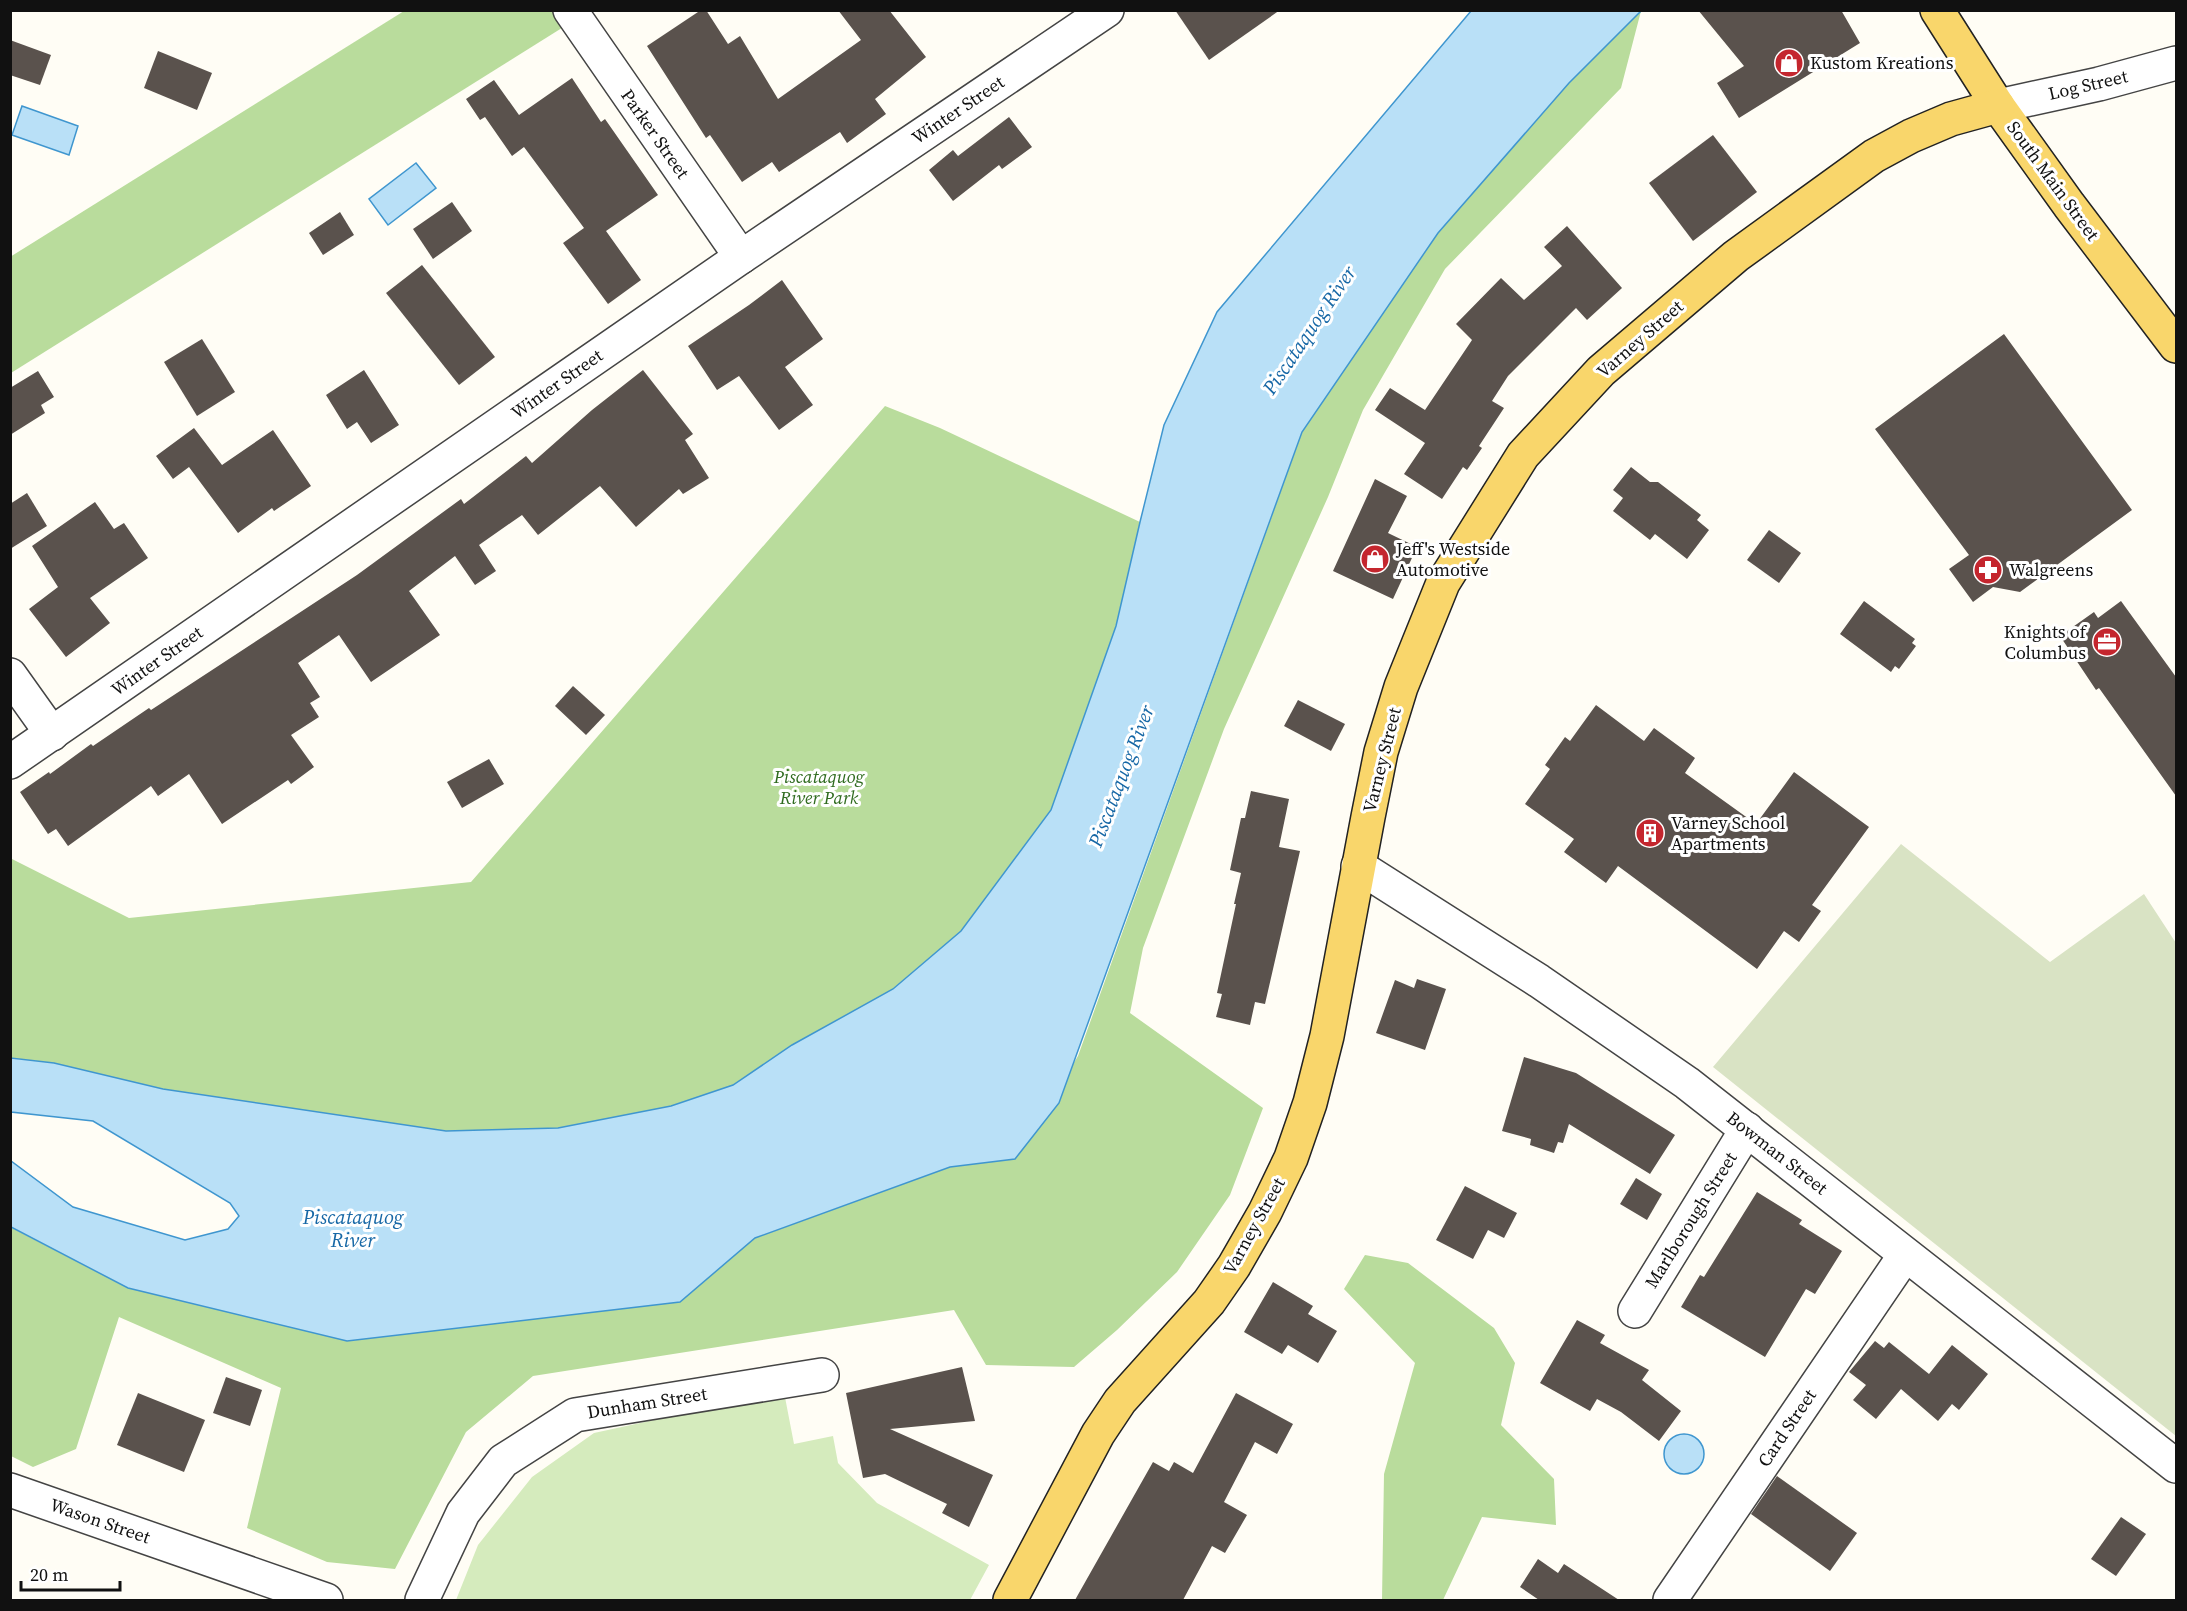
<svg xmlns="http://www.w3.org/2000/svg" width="2187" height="1611" viewBox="0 0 2187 1611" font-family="'Source Serif 4',serif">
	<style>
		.green { fill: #d5ebbd }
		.forest { fill: #b9dc9c }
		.cemetery { fill: #d9e3c4 }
		.water { fill: #b9e0f7; stroke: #3f96cf; stroke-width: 1.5 }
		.building { fill: #5a524d }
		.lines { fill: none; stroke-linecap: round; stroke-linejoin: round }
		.minor-casing { stroke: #444; stroke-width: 36 }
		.major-casing { stroke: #222; stroke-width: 36 }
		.minor { stroke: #fff; stroke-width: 33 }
		.major { stroke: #f9d66b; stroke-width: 33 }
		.labels { text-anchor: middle; stroke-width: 6; stroke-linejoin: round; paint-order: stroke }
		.poi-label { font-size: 18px; fill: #111; stroke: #fff; text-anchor: start }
		.street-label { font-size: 18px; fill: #111; stroke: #fff }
		.park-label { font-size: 18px; font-style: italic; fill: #2f6b1f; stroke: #fff }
		.water-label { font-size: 20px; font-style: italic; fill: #1768a6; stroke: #fff }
	</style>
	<rect width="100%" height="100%" fill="#fffdf5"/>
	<path class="green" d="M784 1392 794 1444 833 1436 838 1463 877 1503 989 1565 970 1600H456L478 1545 532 1477 594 1433Z"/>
	<g class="forest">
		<path d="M404 11H589L11 373 10 257Z"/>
		<path d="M1641 11 1621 88 1445 269 1363 410 1328 497 1224 729 1143 948 1130 1013 1263 1108 1230 1195 1177 1272 1117 1330 1074 1367 986 1365 954 1310 533 1376 466 1432 395 1569 327 1562 247 1528 281 1388 119 1317 76 1449 33 1467 11 1456 10 1227 128 1288 680 1302 755 1238 950 1167 1015 1159 1078 1056 1302 432 1438 233 1569 83Z"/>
		<path d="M885 406 940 428 1140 522 1116 626 1051 810 961 931 893 989 792 1045 733 1085 671 1106 558 1128 446 1131 163 1089 54 1063 11 1058 10 858 129 918 471 882Z"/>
		<path d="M1365 1255 1408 1263 1494 1328 1515 1363 1501 1425 1554 1479 1556 1525 1482 1517 1443 1600H1382L1384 1474 1415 1363 1344 1289Z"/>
	</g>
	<path class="cemetery" d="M1901 844 2050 962 2144 894 2176 943V1436L1713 1067Z"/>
	<g class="water">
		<path d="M1471 11H1641L1569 83 1438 233 1302 432 1059 1103 1015 1159 950 1167 755 1238 680 1302 347 1341 128 1288 11 1227V1161L73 1207 185 1240 228 1229 239 1216 230 1203 93 1121 11 1112V1058L54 1063 163 1089 446 1131 558 1128 671 1106 733 1085 792 1045 893 989 961 931 1051 810 1116 626 1140 522 1164 425 1217 312Z"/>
		<path d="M22 106 78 126 69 155 12 135Z"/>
		<path d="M416 163 436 188 388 225 369 199Z"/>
		<circle cx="1684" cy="1454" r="20"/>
	</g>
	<g class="building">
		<path d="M701 10H706L728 44 740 36 778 99 861 40 838 10H889L926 57 875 99 886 114 847 143 840 132 779 172 772 162 742 182 710 135 706 138 647 46Z"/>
		<path d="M1175 10H1280L1209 60Z"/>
		<path d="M1698 10H1841L1860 43 1739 118 1717 83 1744 66Z"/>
		<path d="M10 40 51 55 40 85 10 75Z"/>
		<path d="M158 51 212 73 197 110 144 88Z"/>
		<path d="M572 78 601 122 605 119 658 195 606 231 641 280 608 304 563 243 584 228 524 147 512 156 485 117 480 120 466 99 494 80 519 115Z"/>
		<path d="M1009 117 1032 147 1002 169 999 165 953 201 929 170 953 150 958 156Z"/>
		<path d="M1713 135 1757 192 1693 241 1649 183Z"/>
		<path d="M452 202 472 231 433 259 413 229Z"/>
		<path d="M340 212 354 235 323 255 309 233Z"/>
		<path d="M1567 226 1622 288 1587 320 1576 308 1508 376 1492 401 1504 408 1479 446 1482 448 1467 470 1463 467 1442 499 1404 474 1425 443 1375 410 1390 388 1425 410 1472 340 1456 324 1501 278 1524 300 1562 266 1544 247Z"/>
		<path d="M422 265 495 357 459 385 386 293Z"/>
		<path d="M782 280 823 339 785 367 813 405 779 430 739 376 717 390 688 346 749 305Z"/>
		<path d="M2004 334 2132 510 2020 592 1993 587 1973 602 1949 569 1969 555 1875 429Z"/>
		<path d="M202 339 235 392 197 416 164 362Z"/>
		<path d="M364 370 399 425 371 443 357 422 347 429 326 395Z"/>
		<path d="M643 370 693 434 685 440 709 478 683 494 679 489 636 527 600 486 538 535 522 515 479 545 496 571 475 585 455 556 409 591 440 635 371 682 339 635 298 663 320 697 310 703 319 717 291 735 314 767 291 784 288 780 222 824 189 774 158 796 151 786 68 846 56 829 48 834 20 792 49 772 50 774 91 744 93 746 149 708 151 710 357 575 461 499 464 504 526 456 532 463 592 410Z"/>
		<path d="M38 371 54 397 41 405 45 413 10 435V388Z"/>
		<path d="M194 428 222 465 273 430 311 486 274 511 272 508 238 533 189 467 173 479 156 456Z"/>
		<path d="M1631 467 1650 482H1658L1701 515 1697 520 1709 530 1687 559 1655 534 1650 540 1613 511 1623 498 1613 490Z"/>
		<path d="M1375 479 1407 496 1388 533 1417 547 1393 599 1333 571Z"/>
		<path d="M27 493 47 526 10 549V504Z"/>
		<path d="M95 502 114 529 124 523 148 558 90 598 110 623 66 657 29 609 58 587 32 546Z"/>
		<path d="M1769 530 1801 553 1779 583 1747 560Z"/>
		<path d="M1864 601 1915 639 1912 643 1916 646 1899 669 1895 666 1891 672 1840 634Z"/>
		<path d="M2121 601 2176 677V796L2099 688 2096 690 2060 636 2094 612 2098 618Z"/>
		<path d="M573 686 605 715 586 735 555 706Z"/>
		<path d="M1298 700 1345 724 1331 751 1284 726Z"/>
		<path d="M1596 705 1644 741 1654 728 1695 758 1685 773 1756 824 1794 772 1869 827 1812 905 1821 911 1799 942 1784 931 1757 969 1618 866 1606 883 1564 852 1574 839 1525 804 1550 769 1545 765 1565 737 1570 741Z"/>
		<path d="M489 759 504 784 462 808 447 782Z"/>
		<path d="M1251 791 1289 799 1279 847 1300 851 1265 1004 1255 1002 1250 1025 1216 1017 1222 994 1217 993 1236 904H1234L1241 873 1230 870 1241 818H1245Z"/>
		<path d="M1417 979 1446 989 1425 1050 1376 1033 1395 980 1414 988Z"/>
		<path d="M1524 1057 1576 1073 1675 1135 1650 1174 1569 1124 1563 1143 1558 1142 1554 1153 1530 1145 1531 1139 1502 1131Z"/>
		<path d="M1636 1178 1662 1194 1647 1220 1620 1204Z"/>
		<path d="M1465 1186 1517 1213 1504 1238 1488 1230 1473 1259 1436 1240Z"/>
		<path d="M1757 1192 1802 1220 1799 1224 1842 1251 1815 1294 1806 1289 1765 1357 1681 1307 1700 1275 1704 1277Z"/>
		<path d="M1273 1282 1313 1306 1308 1314 1337 1331 1318 1363 1288 1345 1282 1354 1244 1332Z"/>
		<path d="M1577 1320 1605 1335 1600 1343 1649 1370 1642 1380 1681 1411 1659 1441 1621 1412 1597 1399 1590 1411 1540 1383Z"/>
		<path d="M1875 1341 1884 1348 1889 1342 1929 1374 1952 1345 1988 1374 1959 1410 1952 1404 1938 1421 1901 1389 1876 1419 1853 1400 1866 1385 1849 1372Z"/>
		<path d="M962 1367 975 1421 890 1429 993 1475 969 1527 942 1513 947 1504 885 1474 863 1478 846 1393Z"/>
		<path d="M226 1377 262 1390 250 1426 213 1413Z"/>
		<path d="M138 1393 205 1420 184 1472 117 1445Z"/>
		<path d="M1236 1393 1293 1424 1277 1454 1255 1442 1224 1502 1247 1515 1225 1553 1212 1546 1183 1600H1075L1153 1462 1169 1471 1174 1462 1193 1473Z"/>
		<path d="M1777 1476 1857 1533 1830 1571 1751 1514Z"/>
		<path d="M2121 1517 2146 1534 2116 1576 2091 1559Z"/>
		<path d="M1538 1559 1558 1573 1564 1564 1619 1600H1539L1520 1587Z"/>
	</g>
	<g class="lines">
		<g class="minor-casing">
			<g id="minor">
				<path d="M570 10 741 257"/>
				<path d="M1998 106 2099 84 2176 63"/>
				<path d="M10 675 52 734"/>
				<path d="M10 762 741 257 1107 10"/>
				<path d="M1358 866 1539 981 1687 1083 2176 1466"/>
				<path d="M1635 1311 1747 1129"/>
				<path d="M10 1490 326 1600"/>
				<path d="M422 1600 463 1513 503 1461 575 1415 822 1375"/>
				<path d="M1670 1600 1905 1255"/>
			</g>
		</g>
		<g class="major-casing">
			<g id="major">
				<path d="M1937 10 1998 106 2069 205 2176 346"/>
				<path d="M1010 1600 1098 1434 1120 1401 1209 1302 1234 1266 1265 1212 1291 1158 1310 1103 1327 1036 1368 817 1381 752 1401 687 1443 583 1523 455 1601 371 1736 256 1874 156 1911 136 1951 119 1998 106"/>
			</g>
		</g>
		<use href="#minor" class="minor"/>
		<use href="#major" class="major"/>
	</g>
	<defs>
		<g id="shop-disc" transform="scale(1.5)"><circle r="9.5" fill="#c4262e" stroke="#fff"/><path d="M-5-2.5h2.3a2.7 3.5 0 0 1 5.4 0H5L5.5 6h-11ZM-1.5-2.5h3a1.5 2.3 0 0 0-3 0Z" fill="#fff"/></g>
		<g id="pharmacy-disc" transform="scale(1.5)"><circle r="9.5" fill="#c4262e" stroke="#fff"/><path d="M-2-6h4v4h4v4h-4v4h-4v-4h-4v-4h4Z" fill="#fff"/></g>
		<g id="office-disc" transform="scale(1.5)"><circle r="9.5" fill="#c4262e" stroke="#fff"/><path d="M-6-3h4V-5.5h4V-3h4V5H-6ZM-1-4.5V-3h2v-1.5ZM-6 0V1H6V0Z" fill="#fff"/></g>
		<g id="building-disc" transform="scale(1.5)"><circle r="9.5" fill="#c4262e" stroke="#fff"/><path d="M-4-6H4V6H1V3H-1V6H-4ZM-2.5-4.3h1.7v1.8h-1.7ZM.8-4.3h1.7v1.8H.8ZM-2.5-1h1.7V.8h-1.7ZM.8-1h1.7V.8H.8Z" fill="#fff"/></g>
	</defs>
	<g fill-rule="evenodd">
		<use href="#shop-disc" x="1789" y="63"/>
		<use href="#shop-disc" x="1375" y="559"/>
		<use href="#pharmacy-disc" x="1988" y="570"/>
		<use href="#office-disc" x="2107" y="642"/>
		<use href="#building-disc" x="1650" y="833"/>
	</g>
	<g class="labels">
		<g class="poi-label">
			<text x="1810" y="69">Kustom Kreations</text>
			<text x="1396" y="555">Jeff's Westside<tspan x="1396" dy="21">Automotive</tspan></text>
			<text x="2009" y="576">Walgreens</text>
			<text x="2086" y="638" text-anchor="end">Knights of<tspan x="2086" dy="21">Columbus</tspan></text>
			<text x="1671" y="829">Varney School<tspan x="1671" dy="21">Apartments</tspan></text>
		</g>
		<g class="street-label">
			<text transform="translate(2088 85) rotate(-13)" y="6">Log Street</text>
			<text transform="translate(958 110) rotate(-34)" y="6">Winter Street</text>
			<text transform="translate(655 134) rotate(55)" y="6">Parker Street</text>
			<text transform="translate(2053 181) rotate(54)" y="6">South Main Street</text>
			<text transform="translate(1640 339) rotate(-41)" y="6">Varney Street</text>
			<text transform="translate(557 384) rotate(-35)" y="6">Winter Street</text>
			<text transform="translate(157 661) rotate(-35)" y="6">Winter Street</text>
			<text transform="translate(1382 760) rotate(-76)" y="6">Varney Street</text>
			<text transform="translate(1777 1153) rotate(38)" y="6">Bowman Street</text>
			<text transform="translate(1691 1220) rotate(-58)" y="6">Marlborough Street</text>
			<text transform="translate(1254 1226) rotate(-61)" y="6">Varney Street</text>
			<text transform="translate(647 1403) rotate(-9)" y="6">Dunham Street</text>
			<text transform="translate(1787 1428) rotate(-56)" y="6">Card Street</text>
			<text transform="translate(100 1521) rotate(19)" y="6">Wason Street</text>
		</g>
		<g class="park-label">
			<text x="819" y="783">Piscataquog<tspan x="819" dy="21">River Park</tspan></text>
		</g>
		<g class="water-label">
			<text transform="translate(1309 330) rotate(-56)" y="7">Piscataquog River</text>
			<text transform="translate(1121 776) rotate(-69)" y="7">Piscataquog River</text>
			<text x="353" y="1224">Piscataquog<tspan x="353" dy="23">River</tspan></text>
		</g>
	</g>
	<rect width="2187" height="1611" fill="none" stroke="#111111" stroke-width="24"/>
	<path d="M21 1581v9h99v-9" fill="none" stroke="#111111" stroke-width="3"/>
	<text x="30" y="1581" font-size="18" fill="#111111" stroke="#ffffff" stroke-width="4.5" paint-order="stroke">20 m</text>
</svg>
